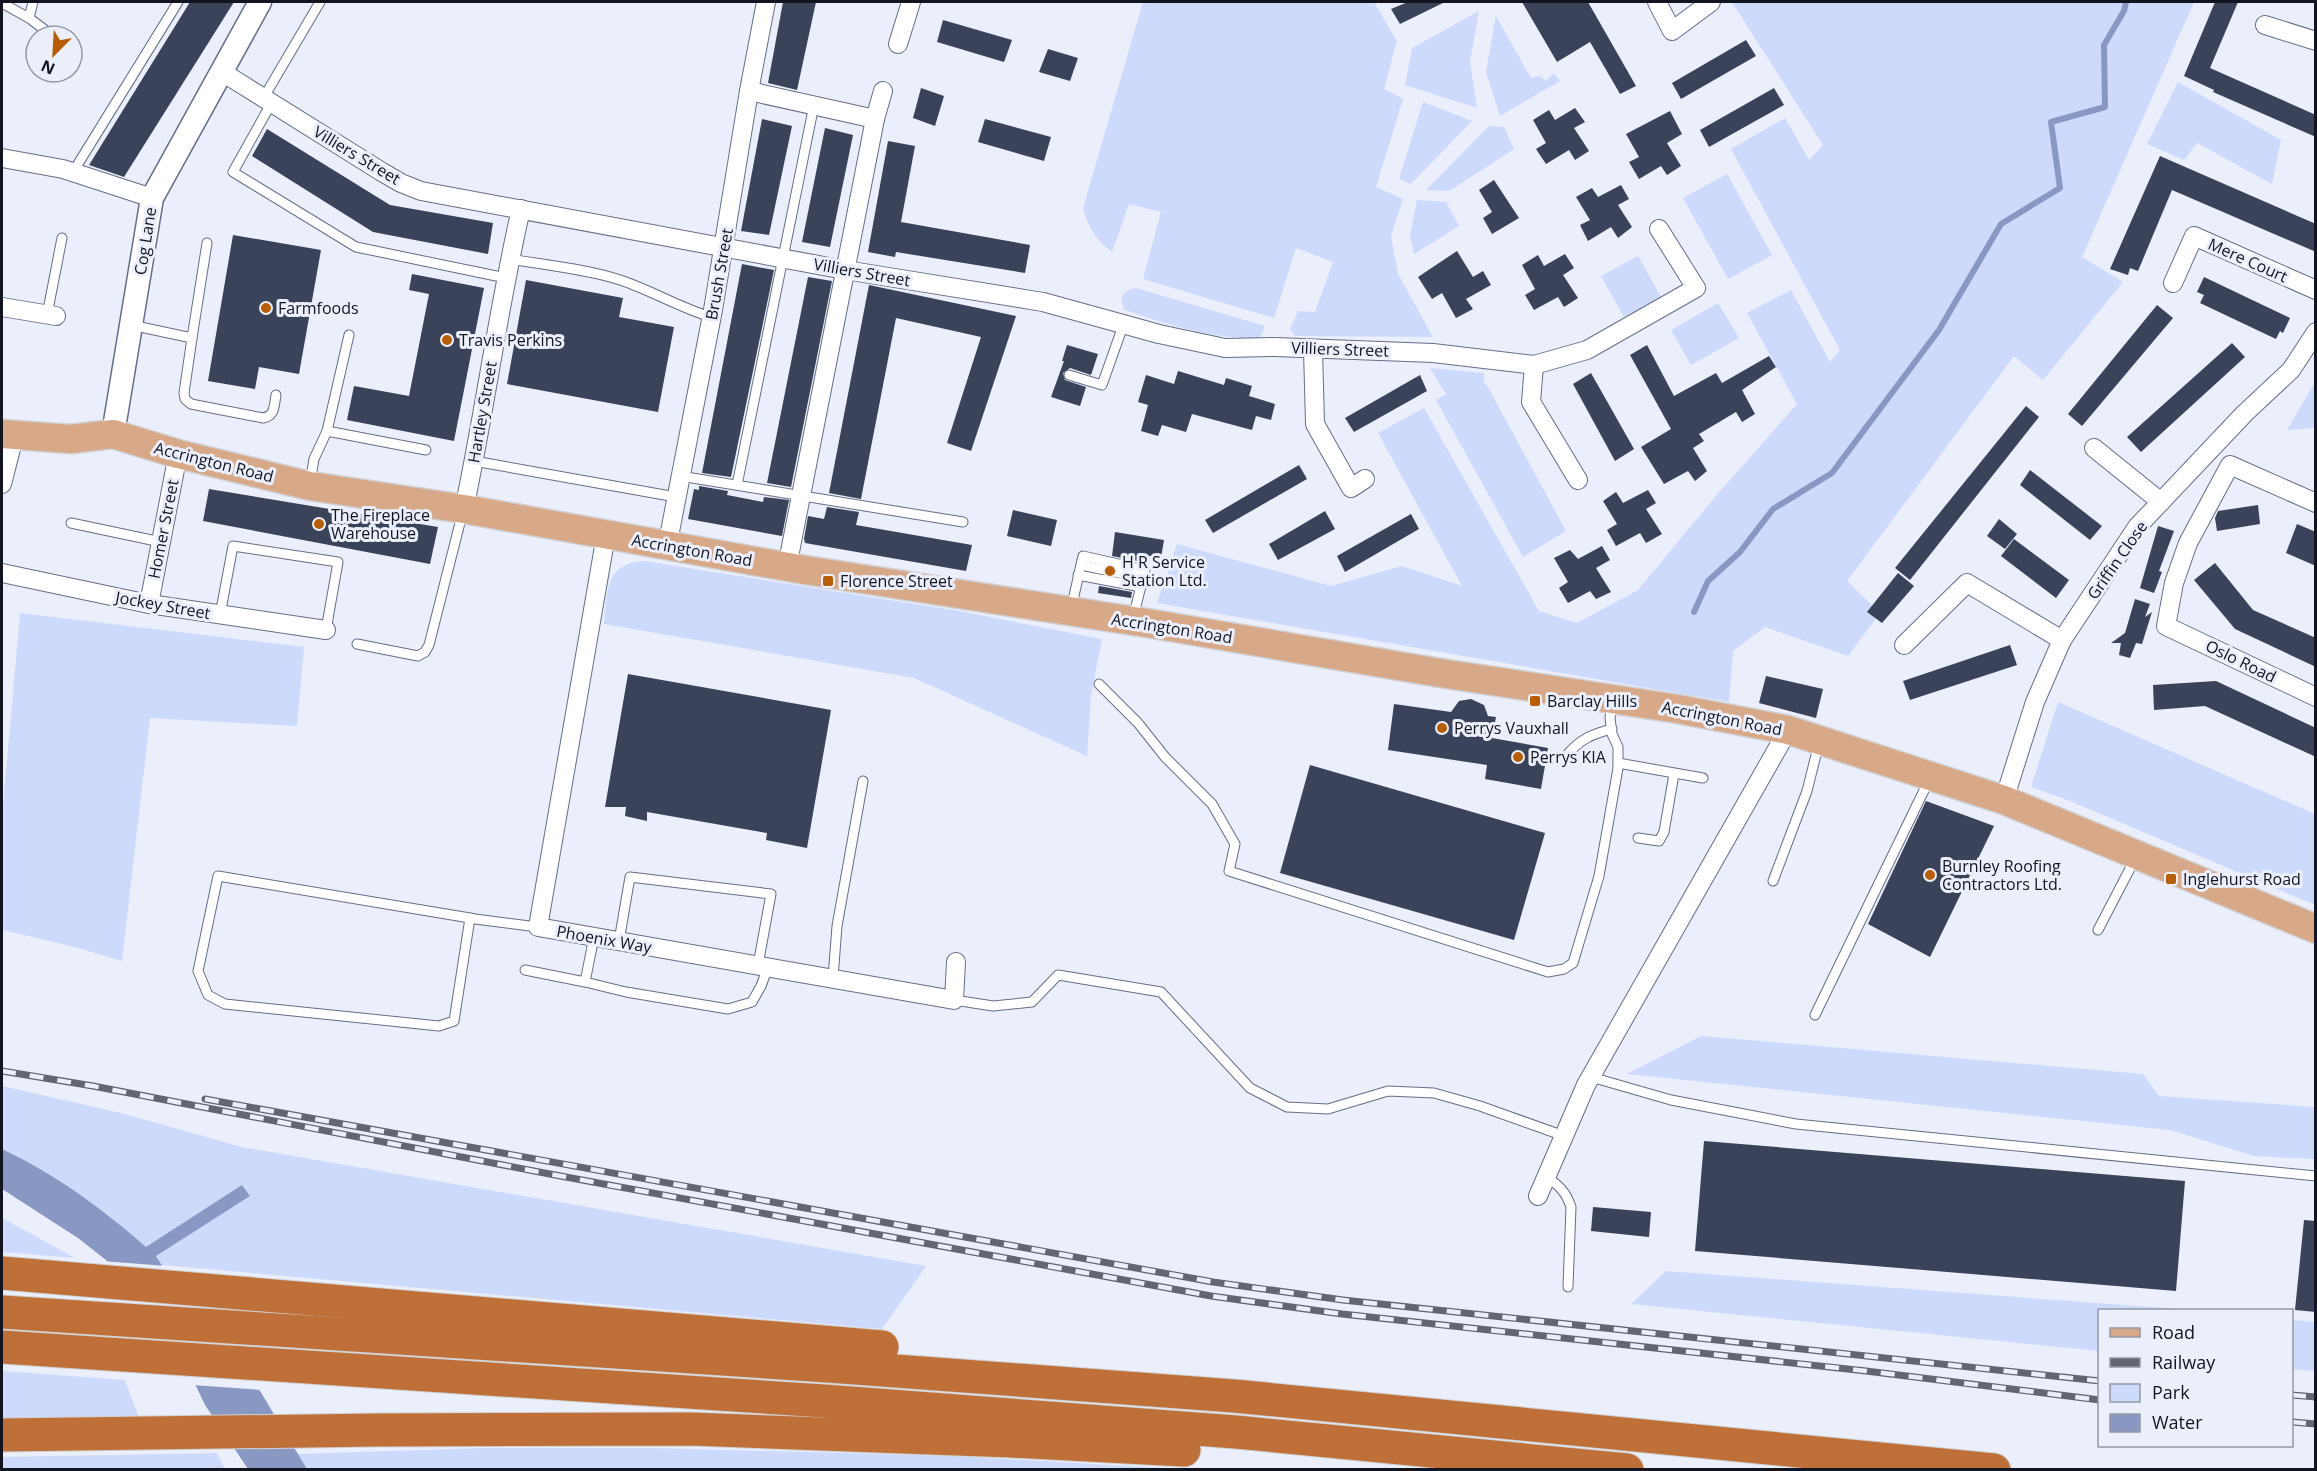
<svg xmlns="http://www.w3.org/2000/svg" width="2317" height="1471" viewBox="0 0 2317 1471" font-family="'Open Sans',sans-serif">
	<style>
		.green { fill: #cddafc }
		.water { fill: #8998c3 }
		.pier { fill: #ebeffb }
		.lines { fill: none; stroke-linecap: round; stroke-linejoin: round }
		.stream { stroke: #8998c3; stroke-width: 6 }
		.building { fill: #3a4359 }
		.service-casing { stroke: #656e87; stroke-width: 11 }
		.minor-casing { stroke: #656e87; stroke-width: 20 }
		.tertiary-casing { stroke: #656e87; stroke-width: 25 }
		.primary-casing { stroke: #d0d0d2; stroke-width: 31 }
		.motorway-casing { stroke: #d0d0d2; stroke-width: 35 }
		.service { stroke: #fff; stroke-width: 9 }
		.minor { stroke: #fff; stroke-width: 18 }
		.tertiary { stroke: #fff; stroke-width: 22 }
		.primary { stroke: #d8a988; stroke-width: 28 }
		.motorway { stroke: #be7038; stroke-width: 33 }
		.rail-casing { stroke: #636671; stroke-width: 7 }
		.rail { stroke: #ebeffb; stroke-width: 4.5; stroke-dasharray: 14; stroke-linecap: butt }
		.poi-dot { fill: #b85d00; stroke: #ebeffb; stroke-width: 2 }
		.labels { text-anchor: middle; stroke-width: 6; stroke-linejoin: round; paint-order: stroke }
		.street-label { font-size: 16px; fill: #12151f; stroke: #ebeffb }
		.poi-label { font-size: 16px; fill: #12151f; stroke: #ebeffb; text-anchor: start }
	</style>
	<rect width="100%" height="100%" fill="#ebeffb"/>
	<g class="green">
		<path d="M1143 2H1374L1397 41 1384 89 1403 99 1376 187 1403 199 1391 236 1398 274 1433 337 1295 336 1290 329 1298 311 1315 312 1333 262 1296 248 1274 318 1143 279 1161 212 1129 204 1112 252C1096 240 1088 227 1083 208Z"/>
		<path d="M1732 2H2194L2082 257 2123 282 2043 380 2014 356 1847 581 1880 613 1848 656 1765 627 1733 651 1729 702 1157 603 1177 544 1331 586 1402 566 1462 586 1378 433 1424 408 1539 611 1577 623 1638 590 1715 497 1797 404 1747 313 1791 290 1830 362 1840 350 1731 149 1785 118 1809 160 1823 145Z"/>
		<path d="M1479 11 1470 62 1477 108 1405 85 1412 48Z"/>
		<path d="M1496 16 1531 78 1540 76 1546 81 1554 73 1560 81 1500 116 1486 72Z"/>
		<path d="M2178 82 2281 140 2272 184 2197 143 2184 160 2147 144Z"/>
		<path d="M1423 102 1472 121 1411 184 1399 179Z"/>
		<path d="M1489 126 1504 127 1514 149 1449 191 1426 190Z"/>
		<path d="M1727 174 1772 255 1728 279 1683 198Z"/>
		<path d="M1417 200 1446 202 1459 226 1414 254 1410 235Z"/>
		<path d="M1638 256 1661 297 1624 317 1601 276Z"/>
		<path d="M1136 288 1265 326 1260 338C1214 340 1168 324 1124 310L1121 297 1128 290Z"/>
		<path d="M1718 303 1739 338 1691 365 1671 330Z"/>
		<path d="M1430 368 1484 373V382L1489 389 1566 531 1523 557 1436 400 1446 394Z"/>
		<path d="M2315 382V428L2287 430Z"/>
		<path d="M645 561 959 611 1102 639 1091 696 1087 756 914 678 604 624C608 592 604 563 645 561Z"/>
		<path d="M20 613 304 647 297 726 150 718 122 961 75 947 2 930V818Z"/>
		<path d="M2058 702 2315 814V905L2070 801 2031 787Z"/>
		<path d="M1701 1036 2143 1074 2159 1096 2315 1107V1159L2254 1156 2170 1130 1627 1074Z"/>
		<path d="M2 1086 121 1113 242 1147 926 1266 882 1329 162 1265 156 1255 250 1196 242 1186 146 1248C100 1207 57 1175 2 1149Z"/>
		<path d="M2 1218 75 1258 2 1252Z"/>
		<path d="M1666 1271 2191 1310H2100L2099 1351 1631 1304Z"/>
		<path d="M2292 1320 2315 1322V1371L2292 1369Z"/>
		<path d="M2 1371 125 1380 139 1418 2 1420Z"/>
		<path d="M483 1448H655L953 1456 1180 1469 307 1470 297 1454Z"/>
		<path d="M217 1453 225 1469H2V1457Z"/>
	</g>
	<path class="water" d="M2 1149C57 1175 100 1207 146 1247L242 1185 250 1196 156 1256 163 1267 228 1338 307 1469H248L205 1405 176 1344 131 1288 106 1260 78 1238 2 1189Z"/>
	<path class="pier" d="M102 1261 166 1266 230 1336 262 1390 192 1385 173 1346 129 1290Z"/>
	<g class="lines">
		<path class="stream" d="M1694 612 1708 581 1740 552 1773 509 1832 473 1939 330 2001 224 2060 188 2051 122 2105 107 2104 45 2124 11 2126 2"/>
	</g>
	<g class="building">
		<path d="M190 2H234L124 177 89 165Z"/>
		<path d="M783 2H816L797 90 768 83Z"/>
		<path d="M1408 2H1445L1400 24 1391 9Z"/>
		<path d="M1522 2H1588L1636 86 1620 94 1590 42 1557 62Z"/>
		<path d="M2215 2H2238L2210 68 2316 115V137L2213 92 2214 90 2184 76Z"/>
		<path d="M943 20 1012 40 1004 62 937 42Z"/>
		<path d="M1746 40 1756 56 1681 99 1672 83Z"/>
		<path d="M1048 49 1078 58 1070 81 1039 72Z"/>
		<path d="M921 88 944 96 935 126 913 118Z"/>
		<path d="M1774 88 1784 105 1709 147 1700 130Z"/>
		<path d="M1575 108 1585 122 1574 128 1589 151 1575 160 1569 150 1546 164 1536 149 1546 143 1533 120 1549 110 1555 120Z"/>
		<path d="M1670 111 1682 134 1667 143 1681 166 1667 175 1661 166 1639 179 1629 162 1639 157 1626 134Z"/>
		<path d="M762 119 792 126 769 235 741 231Z"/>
		<path d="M985 119 1051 137 1044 161 978 142Z"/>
		<path d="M825 128 853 135 830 247 802 242Z"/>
		<path d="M267 129 390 205 493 223 488 254 373 232 252 156Z"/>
		<path d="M888 141 915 146 901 222 1030 245 1025 273 896 252 895 257 868 252Z"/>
		<path d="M2160 156 2316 224V252L2172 190 2138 271 2130 268 2128 275 2110 269Z"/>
		<path d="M1494 180 1519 218 1492 234 1483 218 1492 212 1479 190Z"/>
		<path d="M1621 185 1629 199 1618 205 1632 227 1618 238 1611 227 1588 241 1580 225 1590 220 1576 197 1592 188 1598 197Z"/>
		<path d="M233 235 321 250 299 374 259 367 255 389 208 381Z"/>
		<path d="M1457 251 1473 277 1483 271 1491 285 1466 299 1473 309 1456 318 1442 293 1432 299 1418 277Z"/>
		<path d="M1565 254 1574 268 1563 275 1578 298 1564 307 1558 297 1534 310 1525 295 1535 289 1522 265 1538 255 1544 266Z"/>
		<path d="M742 264 774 270 731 477 702 473Z"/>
		<path d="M412 274 484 288 454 441 347 420 354 386 409 396 429 294 409 290Z"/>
		<path d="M808 277 832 281 791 487 767 483Z"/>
		<path d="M2204 277 2290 318 2283 333 2280 331 2276 339 2200 303 2204 295 2197 292Z"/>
		<path d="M526 280 623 298 619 317 674 327 658 412 507 384Z"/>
		<path d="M869 285 1016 316 971 451 947 443 981 337 896 318 861 499 829 493Z"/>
		<path d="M2157 305 2173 318 2082 426 2068 414Z"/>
		<path d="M2232 343 2245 357 2141 452 2127 437Z"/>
		<path d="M1067 345 1098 354 1091 375 1070 368 1063 373 1065 380 1086 387 1080 406 1051 397 1064 361H1062Z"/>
		<path d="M1647 345 1674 396 1716 373 1722 383 1769 356 1776 367 1742 390 1755 414 1742 422 1736 412 1699 434 1704 441 1693 448 1707 471 1695 481 1688 471 1664 484 1641 447 1671 429 1630 355Z"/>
		<path d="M1178 371 1224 385 1226 378 1252 386 1249 396 1275 404 1271 420 1256 416 1252 430 1192 414 1186 432 1162 425 1158 436 1141 431 1148 405 1138 402 1146 375 1174 384Z"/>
		<path d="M1591 373 1634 449 1615 461 1573 384Z"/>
		<path d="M1420 375 1427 391 1354 432 1345 418Z"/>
		<path d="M2026 406 2039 417 1910 580 1895 568Z"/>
		<path d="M1299 465 1307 479 1213 533 1205 520Z"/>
		<path d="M2030 470 2102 526 2090 540 2020 485Z"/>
		<path d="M699 486 728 491 727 495 763 502 764 497 789 500 782 536 688 519 694 489 699 490Z"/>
		<path d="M209 489 438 527 430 564 203 521Z"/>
		<path d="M1648 490 1656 503 1646 509 1662 534 1646 543 1640 533 1616 546 1607 530 1617 524 1603 501 1616 492 1623 503Z"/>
		<path d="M2258 505 2260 524 2217 531 2215 518 2218 511Z"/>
		<path d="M827 507 859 512 856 525 972 545 966 571 805 543 804 539 808 516 824 519Z"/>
		<path d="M1013 510 1057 520 1051 546 1007 536Z"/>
		<path d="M1325 511 1335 529 1278 560 1269 544Z"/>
		<path d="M1411 514 1419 529 1345 572 1337 556Z"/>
		<path d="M1999 519 2017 534 2005 549 1987 536Z"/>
		<path d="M2297 524 2316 532V566L2286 553Z"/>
		<path d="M2158 526 2174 531 2159 571 2162 572 2154 593 2140 588Z"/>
		<path d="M1115 532 1164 540 1161 558 1139 554 1138 561 1112 556Z"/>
		<path d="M2014 539 2069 580 2056 598 2001 556Z"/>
		<path d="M1602 546 1610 560 1596 568 1611 592 1596 599 1590 591 1568 603 1559 588 1568 582 1554 558 1570 550 1578 559Z"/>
		<path d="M2215 563 2253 610 2316 638V667L2235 629 2194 580Z"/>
		<path d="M1898 573 1914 586 1882 623 1867 612Z"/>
		<path d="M1099 586 1132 592 1131 598 1098 593Z"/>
		<path d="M2135 599 2150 604 2145 617 2152 612 2142 644 2136 643 2130 658 2119 655 2121 643H2111L2125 633Z"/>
		<path d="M2010 645 2017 665 1910 700 1903 681Z"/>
		<path d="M628 674 831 710 807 848 766 840 767 833 647 812V821L625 816 626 807H605Z"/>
		<path d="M1766 676 1823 689 1816 718 1759 703Z"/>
		<path d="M2216 681 2316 728V757L2205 706 2154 710 2153 685Z"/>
		<path d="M1471 699 1484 705 1488 716 1496 717 1492 738 1548 748 1541 789 1485 779 1487 765 1388 750 1394 704 1451 712 1459 701Z"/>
		<path d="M1310 765 1545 833 1514 940 1280 873Z"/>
		<path d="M1926 801 1994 826 1930 957 1868 924Z"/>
		<path d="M1704 1141 2185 1181 2176 1291 1695 1251Z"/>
		<path d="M1593 1207 1651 1212 1649 1237 1591 1231Z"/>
		<path d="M2304 1220 2316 1221V1312L2295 1310Z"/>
	</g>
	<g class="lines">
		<g class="service-casing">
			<g id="service">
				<path d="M2 3 29 18 33 2"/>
				<path d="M29 18 49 33"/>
				<path d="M264 97 320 2"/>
				<path d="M272 102 233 172 356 247 506 278"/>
				<path d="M73 172 178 2"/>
				<path d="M510 259C544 265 587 269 620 280 651 290 680 308 711 317"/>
				<path d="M47 315 62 238"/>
				<path d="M131 325 192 338 207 243"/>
				<path d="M192 338 184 393 185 399 191 404 263 418C275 416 274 406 276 395"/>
				<path d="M1069 375 1102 385 1124 323"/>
				<path d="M327 431 426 450"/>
				<path d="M474 461 676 497"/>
				<path d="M680 476 963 522"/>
				<path d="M310 483 314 459 327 431 349 335"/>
				<path d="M737 485 814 105"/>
				<path d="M71 523 161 542"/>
				<path d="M1081 565 1143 578"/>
				<path d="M1078 575 1141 587"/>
				<path d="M1071 609 1083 556 1145 570 1133 618"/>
				<path d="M220 615 233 546 338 562 326 630"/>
				<path d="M357 644 418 656 425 652 429 645 463 511"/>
				<path d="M1099 684 1138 723 1165 757 1212 804 1235 844 1229 871 1548 972 1564 969 1573 963 1599 876 1618 768V747L1612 734 1610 718 1613 701"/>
				<path d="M1566 756C1580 739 1592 734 1612 729"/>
				<path d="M1618 763 1703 778"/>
				<path d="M1638 838 1659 841 1664 832 1674 774"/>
				<path d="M1773 881 1807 791 1819 743"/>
				<path d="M470 918 454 1021 439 1026 225 1004 208 995 198 971 218 876 470 918 475 919 538 927"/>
				<path d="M2098 930 2136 857"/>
				<path d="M594 937 585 982 626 992 728 1009 752 1002 761 986 768 967"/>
				<path d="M619 941 630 877 771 894 758 965"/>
				<path d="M525 970 585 982"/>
				<path d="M833 978 837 926 863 781"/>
				<path d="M954 1000 993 1006 1032 1002 1058 975 1161 992 1250 1088 1287 1107 1328 1109 1388 1091 1434 1093 1480 1106 1564 1136"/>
				<path d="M1815 1015 1930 778"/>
				<path d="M1591 1077 1671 1100 1796 1124 2316 1176"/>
				<path d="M1546 1177C1559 1185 1566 1192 1571 1207L1568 1287"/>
			</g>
		</g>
		<g class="minor-casing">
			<g id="minor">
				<path d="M1657 2 1672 31 1711 2"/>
				<path d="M2265 25 2316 41"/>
				<path d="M898 44 911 2"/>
				<path d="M222 72 382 172 401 183 421 191 845 270 1043 302 1159 334 1225 348 1275 347 1433 353 1534 365 1587 350 1696 288 1659 229"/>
				<path d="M749 91 875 119"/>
				<path d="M2 158 63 169 152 198"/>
				<path d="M2173 283 2194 236 2316 290"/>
				<path d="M2 307 56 316"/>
				<path d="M1313 349 1315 424 1351 488 1365 479"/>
				<path d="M1534 365 1531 402 1578 480"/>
				<path d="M2094 448 2161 502"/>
				<path d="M2 484 14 437"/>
				<path d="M2316 503 2230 465 2188 543 2174 583 2166 626 2316 697"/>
				<path d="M464 509C485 410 498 309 521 209"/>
				<path d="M606 535 538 927 954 1000 956 962"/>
				<path d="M667 547 713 310 749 91 766 2"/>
				<path d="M787 567 875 119 883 91"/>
				<path d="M2 573 149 604 326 630"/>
				<path d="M149 604 178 454"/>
				<path d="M1904 645 1967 583 2062 640"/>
				<path d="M2004 800 2035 702 2062 640 2137 527 2245 413 2291 370 2316 332"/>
				<path d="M1538 1196 1586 1085 1788 730"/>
			</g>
		</g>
		<g class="tertiary-casing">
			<path id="tertiary" d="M113 434 152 198 260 2"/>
		</g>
		<g class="primary-casing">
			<path id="primary" d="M2 434 71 439 113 434 178 454 310 486 464 509 805 570 1153 624 1440 673 1678 709 1788 730 2004 800 2316 929"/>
		</g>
		<g class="motorway-casing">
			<g id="motorway">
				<path d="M2 1273 882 1347"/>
				<path d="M2 1312 828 1366 1234 1396 1994 1470"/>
				<path d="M2 1347 824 1401 1236 1432 1627 1470"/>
				<path d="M2 1435 377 1430 691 1429 1011 1441 1184 1450"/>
			</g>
		</g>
		<use href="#service" class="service"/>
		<use href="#minor" class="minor"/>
		<use href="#tertiary" class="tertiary"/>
		<use href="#primary" class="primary"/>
		<use href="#motorway" class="motorway"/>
		<g class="rail-casing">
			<g id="rail">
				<path d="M2 1071 93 1086 555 1175 1211 1296 1342 1314 1866 1371 2100 1400"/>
				<path d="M205 1099 1213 1282 1343 1300 2100 1381"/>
				<path d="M2292 1395 2316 1397"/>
				<path d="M2292 1422 2316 1424"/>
			</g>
		</g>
		<use href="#rail" class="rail"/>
	</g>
	<g class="poi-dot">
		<circle cx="266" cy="308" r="6"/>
		<circle cx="447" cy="340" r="6"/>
		<circle cx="319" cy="524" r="6"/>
		<circle cx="1110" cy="571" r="6"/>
		<rect x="822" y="575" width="12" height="12" rx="3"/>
		<rect x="1529" y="695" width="12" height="12" rx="3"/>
		<circle cx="1442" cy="728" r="6"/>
		<circle cx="1518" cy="757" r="6"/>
		<circle cx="1930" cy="875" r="6"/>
		<rect x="2165" y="873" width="12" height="12" rx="3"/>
	</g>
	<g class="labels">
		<g class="street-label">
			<text transform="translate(357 155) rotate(31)" y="6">Villiers Street</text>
			<text transform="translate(145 241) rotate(-81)" y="6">Cog Lane</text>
			<text transform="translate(2248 260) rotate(24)" y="6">Mere Court</text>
			<text transform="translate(862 272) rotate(10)" y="6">Villiers Street</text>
			<text transform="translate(719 274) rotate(-80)" y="6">Brush Street</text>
			<text transform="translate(1340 349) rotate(2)" y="6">Villiers Street</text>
			<text transform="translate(482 412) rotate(-80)" y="6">Hartley Street</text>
			<text transform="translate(214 462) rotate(14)" y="6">Accrington Road</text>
			<text transform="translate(163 529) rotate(-79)" y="6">Homer Street</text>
			<text transform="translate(692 550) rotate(10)" y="6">Accrington Road</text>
			<text transform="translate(2117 560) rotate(-55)" y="6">Griffin Close</text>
			<text transform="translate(163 605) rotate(10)" y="6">Jockey Street</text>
			<text transform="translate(1172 628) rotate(9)" y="6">Accrington Road</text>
			<text transform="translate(2241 661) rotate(26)" y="6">Oslo Road</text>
			<text transform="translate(1722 718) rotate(11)" y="6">Accrington Road</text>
			<text transform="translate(604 939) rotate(10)" y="6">Phoenix Way</text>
		</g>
		<g class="poi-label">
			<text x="278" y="314">Farmfoods</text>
			<text x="459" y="346">Travis Perkins</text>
			<text x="331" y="521">The Fireplace<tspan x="331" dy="18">Warehouse</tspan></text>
			<text x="1122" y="568">H R Service<tspan x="1122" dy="18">Station Ltd.</tspan></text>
			<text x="840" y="587">Florence Street</text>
			<text x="1547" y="707">Barclay Hills</text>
			<text x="1454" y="734">Perrys Vauxhall</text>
			<text x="1530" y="763">Perrys KIA</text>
			<text x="1942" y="872">Burnley Roofing<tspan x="1942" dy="18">Contractors Ltd.</tspan></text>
			<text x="2183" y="885">Inglehurst Road</text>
		</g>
	</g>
	<rect width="2317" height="1471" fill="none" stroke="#12151f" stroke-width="6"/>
	<rect x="2098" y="1309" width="195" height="138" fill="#ebeffb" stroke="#9498a3" stroke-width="1.5"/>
	<rect x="2110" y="1328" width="30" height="9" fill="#d8a988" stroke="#9498a3" stroke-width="1.5"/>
	<text x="2152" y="1339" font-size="18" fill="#12151f">Road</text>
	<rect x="2110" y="1358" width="30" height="9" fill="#636671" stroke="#9498a3" stroke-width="1.5"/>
	<text x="2152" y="1369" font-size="18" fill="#12151f">Railway</text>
	<rect x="2110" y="1384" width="30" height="18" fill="#cddafc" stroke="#9498a3" stroke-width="1.5"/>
	<text x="2152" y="1399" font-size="18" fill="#12151f">Park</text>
	<rect x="2110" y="1414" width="30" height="18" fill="#8998c3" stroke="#9498a3" stroke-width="1.5"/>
	<text x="2152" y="1429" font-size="18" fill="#12151f">Water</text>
	<g transform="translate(54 54) rotate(204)"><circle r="28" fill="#ebeffb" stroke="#9498a3" stroke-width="1.5"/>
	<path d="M0-4.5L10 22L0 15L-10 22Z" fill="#b85d00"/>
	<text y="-9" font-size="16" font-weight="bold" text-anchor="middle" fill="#12151f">N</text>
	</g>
</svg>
